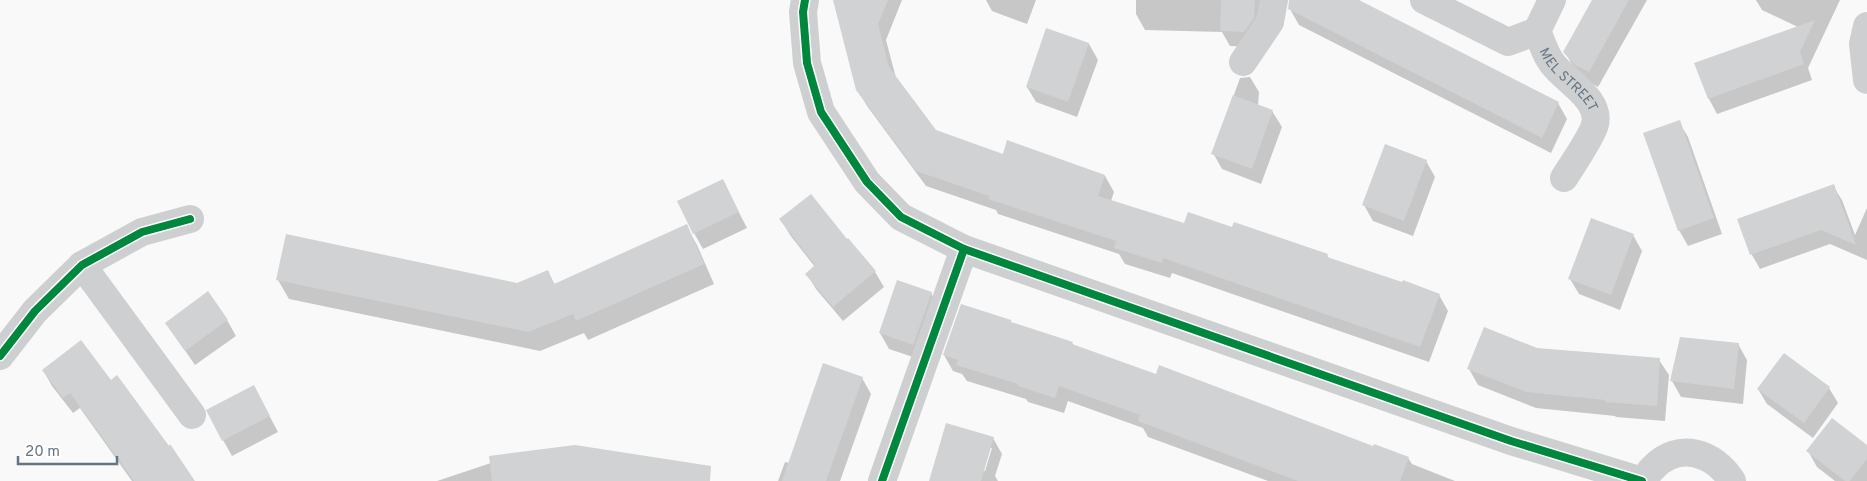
<svg xmlns="http://www.w3.org/2000/svg" width="1867" height="481" viewBox="0 0 1867 481" font-family="Overpass,sans-serif">
	<style>
		.shadow { fill: #0003; fill-rule: evenodd }
		.building { fill: #d0d2d3 }
		.lines { fill: none; stroke-linecap: round; stroke-linejoin: round }
		.minor { stroke: #cecfd0; stroke-width: 28 }
		.cycleway-casing { stroke: #fff; stroke-width: 11 }
		.cycleway { stroke: #00873e; stroke-width: 8 }
		.labels { text-anchor: middle; stroke-width: 5; stroke-linejoin: round; paint-order: stroke }
		.street-label { font-size: 14px; fill: #657683; stroke: #fff }
	</style>
	<rect width="100%" height="100%" fill="#f9f9f9"/>
	<g class="shadow">
		<path d="M840 0H902L886 40 896 78 935 131 1003 155 1008 142 1105 176 1114 192 1111 201 1185 224 1233 228 1327 255 1330 260 1439 295 1448 311 1429 362 1172 273 1170 278 1125 264 1119 254 998 214 996 210 926 186 867 106 858 90Z"/>
		<path d="M986 0H1036L1027 24 992 11Z"/>
		<path d="M1136 0H1264L1253 47 1230 46 1222 32 1145 30 1136 14Z"/>
		<path d="M1294 0H1356L1558 103 1567 119 1551 153 1299 25 1290 9Z"/>
		<path d="M1594 0H1647L1598 87 1586 80 1574 68 1565 52Z"/>
		<path d="M1756 0H1840L1808 68 1812 80 1717 114 1709 99 1696 64 1798 27 1762 10Z"/>
		<path d="M1047 30 1089 44 1098 60 1077 117 1036 102 1027 87Z"/>
		<path d="M1250 77 1259 92 1258 106 1272 111 1282 127 1261 184 1222 169 1213 153 1240 78Z"/>
		<path d="M1679 122 1688 137 1722 234 1688 246 1679 230Z"/>
		<path d="M1426 161 1435 177 1413 236 1373 221 1364 205Z"/>
		<path d="M1833 186 1842 200 1855 235 1867 208V260L1830 244 1760 269 1752 255 1739 220Z"/>
		<path d="M731 197 747 228 703 249 694 233Z"/>
		<path d="M781 220 847 241 875 272 884 287 843 321 816 289 807 274 815 267 790 235Z"/>
		<path d="M686 226 697 245 714 284 588 340 584 333 540 351 289 299 278 280 518 284 548 272 555 285Z"/>
		<path d="M1633 235 1642 251 1620 310 1579 294 1570 279Z"/>
		<path d="M931 293 940 309 922 360 889 349 880 333Z"/>
		<path d="M227 320 236 336 195 365 166 323Z"/>
		<path d="M1012 324 1072 343 1074 346 1156 376 1408 458 1412 464 1455 481H1268L1148 437 1143 428 1068 401 1064 413 1028 402 1026 399 967 381 962 374 953 371 944 355Z"/>
		<path d="M1738 344 1747 360 1743 404 1681 397 1672 381Z"/>
		<path d="M1537 349 1659 360 1669 375 1665 421 1616 417 1615 416 1536 408 1478 385 1469 369Z"/>
		<path d="M43 370 110 382 193 481H132L80 408 73 413 52 386Z"/>
		<path d="M862 378 871 394 840 481H778L785 462 789 463Z"/>
		<path d="M1829 388 1838 403 1813 438 1767 404 1758 389Z"/>
		<path d="M262 402 278 432 232 456 223 440Z"/>
		<path d="M993 438 1002 454 995 476 998 481H931ZM989 448H992L985 471 983 470Z"/>
		<path d="M1867 446V481H1835L1817 467 1808 451Z"/>
		<path d="M491 463 697 481H437Z"/>
	</g>
	<g class="building">
		<path d="M833 0H888L878 24 889 67 936 130 1003 154 1007 140 1105 175 1098 196 1184 223 1188 212 1232 227 1234 222 1328 254 1327 257 1402 282 1403 280 1440 294 1420 347 1163 258 1162 263 1114 248 1116 241 988 199 989 196 916 171 856 90Z"/>
		<path d="M1221 0H1255L1254 18 1244 32 1220 31Z"/>
		<path d="M1289 0H1359L1559 102 1542 138 1288 9Z"/>
		<path d="M1592 0H1629L1589 72 1575 65 1563 52Z"/>
		<path d="M1815 20 1800 52 1804 64 1708 99 1694 63Z"/>
		<path d="M1046 28 1089 43 1068 102 1026 87Z"/>
		<path d="M1233 95 1273 110 1252 169 1211 154Z"/>
		<path d="M1680 120 1714 218 1678 231 1643 133Z"/>
		<path d="M1385 144 1427 160 1404 221 1362 205Z"/>
		<path d="M723 179 739 212 693 234 677 201Z"/>
		<path d="M1834 184 1856 245 1821 230 1750 255 1737 219Z"/>
		<path d="M811 194 847 239 848 238 876 271 833 307 805 274 815 265 779 219Z"/>
		<path d="M1591 218 1634 234 1611 295 1568 279Z"/>
		<path d="M687 224 704 264 576 321 573 314 528 332 276 280 286 234 517 283 548 270 554 284Z"/>
		<path d="M897 280 932 292 913 345 879 333Z"/>
		<path d="M208 291 228 320 185 351 165 323Z"/>
		<path d="M961 304 1011 320V322L1073 342 1072 344 1156 374 1159 365 1373 446 1374 444 1409 457 1400 481H1298L1138 421 1140 415 1059 386 1055 398 1018 386V384L956 365 958 360 943 355Z"/>
		<path d="M1484 327 1537 348 1660 358 1657 406 1605 402V400L1526 392 1467 369Z"/>
		<path d="M1680 337 1739 343 1734 389 1670 381Z"/>
		<path d="M81 340 111 380 117 375 169 446 170 444 195 481H134L70 393 63 398 42 370Z"/>
		<path d="M1784 353 1830 387 1804 423 1757 389Z"/>
		<path d="M823 363 863 377 855 400 826 481H782Z"/>
		<path d="M254 385 270 416 222 441 206 410Z"/>
		<path d="M1832 418 1867 445V459L1850 481H1845L1806 451Z"/>
		<path d="M946 423 994 437 981 481H929Z"/>
		<path d="M575 445 711 466 710 481H492L489 456Z"/>
	</g>
	<g class="lines">
		<g class="minor">
			<path d="M805 0 803 12 807 63 821 112 867 182 901 217 964 249 1511 441 1642 481"/>
			<path d="M1424 0 1508 42 1537 31 1552 0"/>
			<path d="M1867 26 1863 44 1867 80"/>
			<path id="s1" d="M1537 31C1542 42 1545 54 1552 63 1565 81 1601 99 1595 124 1593 135 1571 167 1564 178"/>
			<path d="M1243 62 1270 22 1274 0"/>
			<path d="M82 265 192 415"/>
			<path d="M0 356 35 311 82 265 142 232 190 219"/>
			<path d="M882 481 964 249"/>
			<path d="M1644 481C1647 477 1649 471 1653 468 1678 441 1714 452 1732 481"/>
		</g>
		<g class="cycleway-casing">
			<g id="cycleway">
				<path d="M805 0 803 12 807 63 821 112 867 182 901 217 964 249 1511 441 1642 481"/>
				<path d="M0 356 35 311 82 265 142 232 190 219"/>
				<path d="M882 481 964 249"/>
			</g>
		</g>
		<use href="#cycleway" class="cycleway"/>
	</g>
	<g class="labels">
		<g class="street-label">
			<text dy="5" stroke="none"><textPath href="#s1" startOffset="59">MEL STREET</textPath></text>
		</g>
	</g>
	<path d="M18 456v8h99v-8" fill="none" stroke="#657683" stroke-width="2.5"/>
	<text x="25" y="456" font-size="15" fill="#657683" stroke="#ffffff" stroke-width="4" paint-order="stroke">20 m</text>
</svg>
